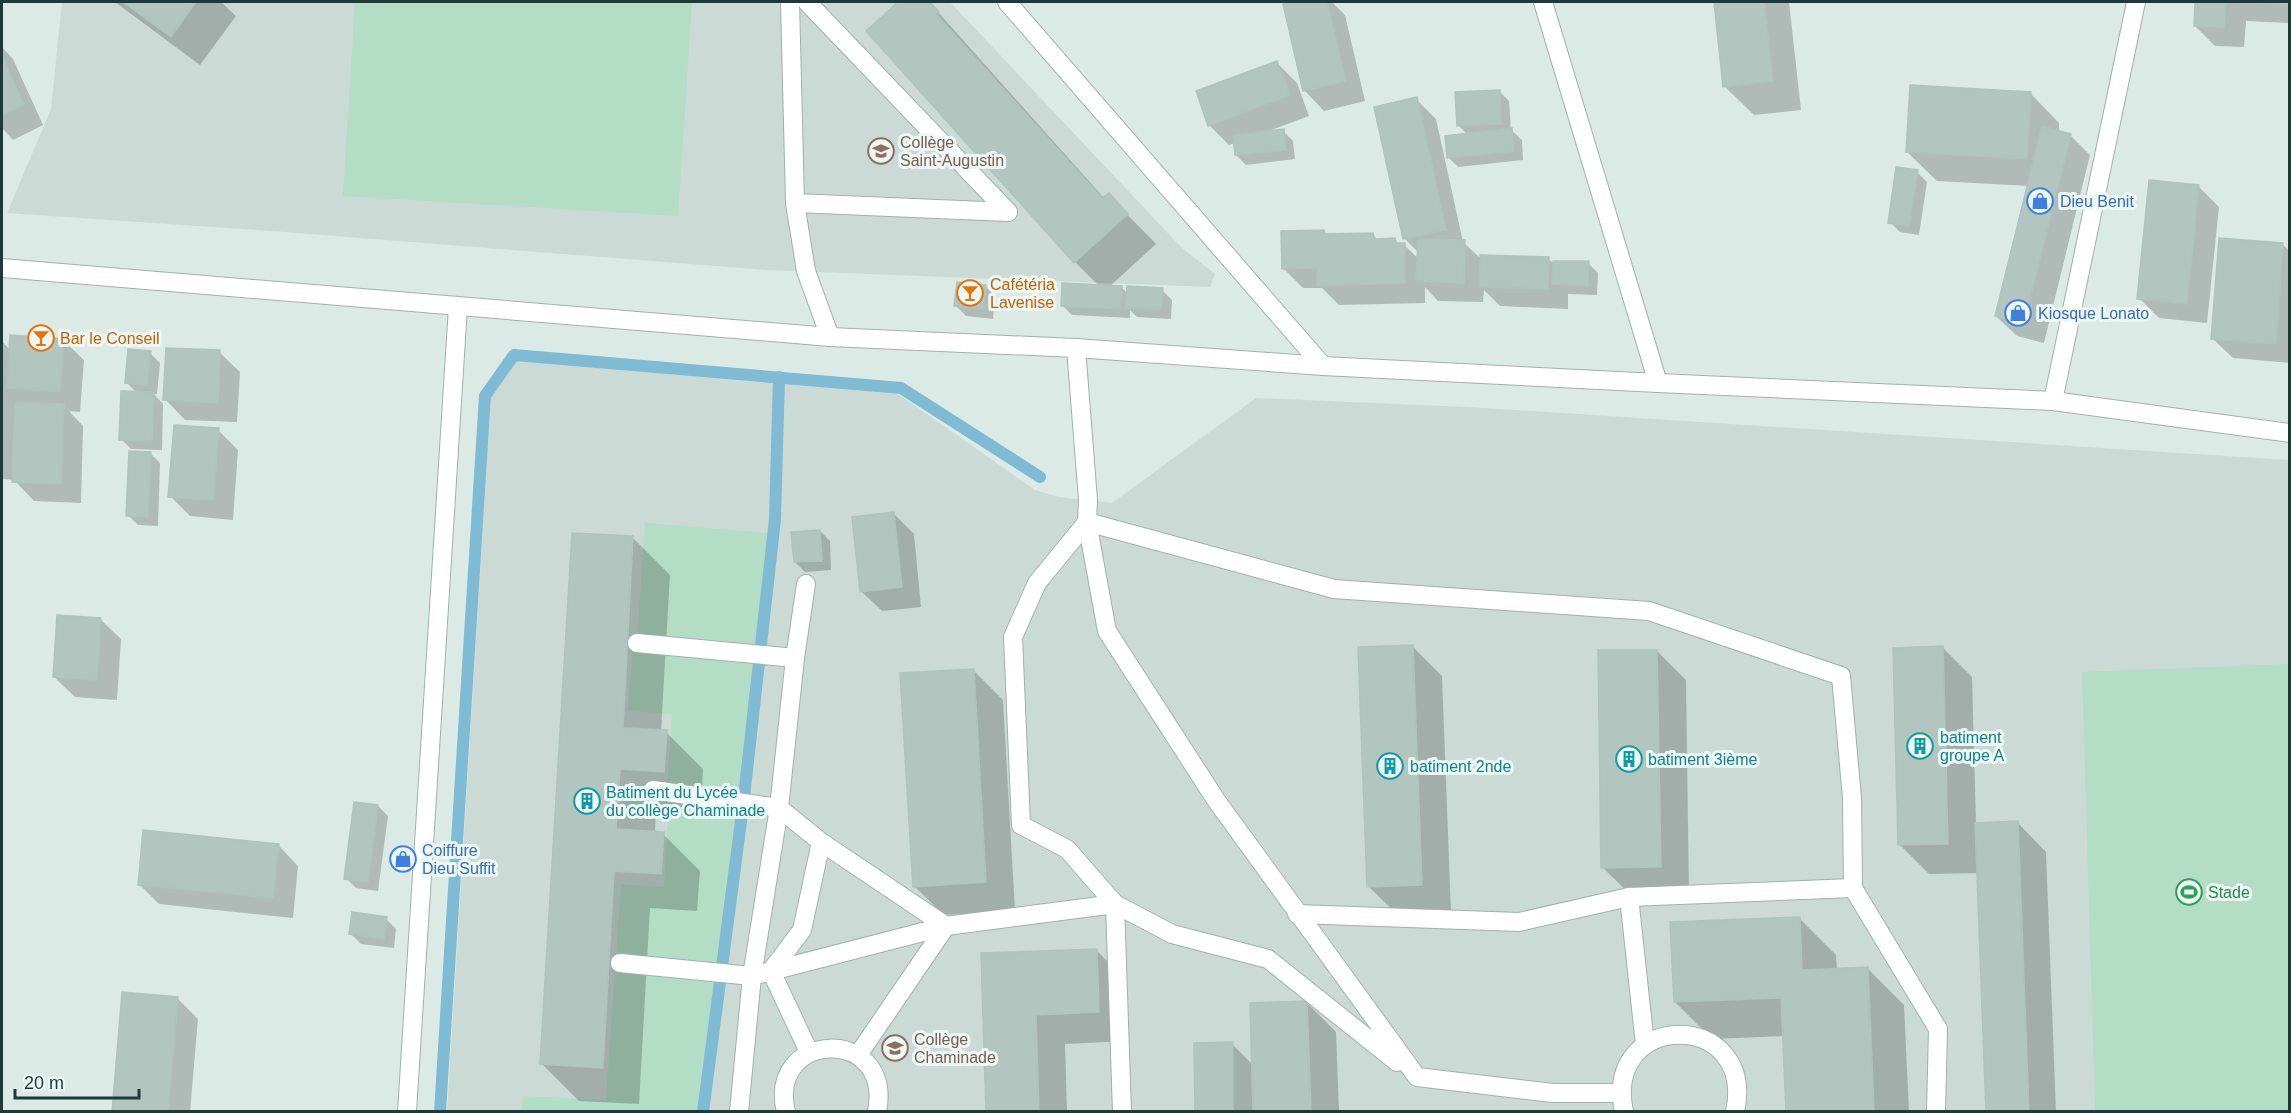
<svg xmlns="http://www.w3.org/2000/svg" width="2291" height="1113" viewBox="0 0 2291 1113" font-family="Helvetica,sans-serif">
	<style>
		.built { fill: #cbdad5 }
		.green { fill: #b3ddc4 }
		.shadow { fill: #0003 }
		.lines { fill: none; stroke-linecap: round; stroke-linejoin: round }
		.stream { stroke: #7fbbd4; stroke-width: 12 }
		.building { fill: #b2c5bf; stroke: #afc4be; stroke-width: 1.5 }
		.lane-casing { stroke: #9fb2ae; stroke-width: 20 }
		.street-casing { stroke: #9fb2ae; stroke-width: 20 }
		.lane { stroke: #fff; stroke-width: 18 }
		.street { stroke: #fff; stroke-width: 18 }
		.labels { text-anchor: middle; stroke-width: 6; stroke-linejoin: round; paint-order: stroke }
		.education-label { font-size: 16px; fill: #785e54; stroke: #edf7f3; text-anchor: start }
		.shop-label { font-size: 16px; fill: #366cbe; stroke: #edf7f3; text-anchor: start }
		.food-label { font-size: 16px; fill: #c56008; stroke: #edf7f3; text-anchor: start }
		.culture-label { font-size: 16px; fill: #0d838f; stroke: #edf7f3; text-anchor: start }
		.leisure-label { font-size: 16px; fill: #27864d; stroke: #edf7f3; text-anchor: start }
	</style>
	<rect width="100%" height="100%" fill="#dceae6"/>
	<g class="built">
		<path d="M62 2H950L1182 248 1215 274 1210 287 766 270 272 231 7 213 51 109Z"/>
		<path d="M517 361 898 394 1035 490 1059 497 1112 503 1256 398 1468 407 2289 460V1111L447 1112 491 398Z"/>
	</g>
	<g class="green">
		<path d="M355 2H692L678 216 343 196Z"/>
		<path d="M645 523 768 533 757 647 637 637Z"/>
		<path d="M633 648 755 658 741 790 667 787 672 714 628 711Z"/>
		<path d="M2289 664V1111H2095L2082 672Z"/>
		<path d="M624 794 740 802 717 967 616 957 621 884 664 887 668 818 623 814Z"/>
		<path d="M615 969 715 979 697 1111 521 1112 523 1096 606 1100Z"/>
	</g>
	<g class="shadow">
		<path d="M115 2H221L236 16 200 65Z"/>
		<path d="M900 2H929L1104 198 1108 195 1156 244 1109 287H1121L1128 294 1162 290 1172 300 1171 319 1137 317 1130 310V318L1072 315 1062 305 1099 286 1075 262 868 31Z"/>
		<path d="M1298 2H1332L1345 15 1365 101 1324 111 1304 90 1284 5Z"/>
		<path d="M1716 2H1789L1801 110 1754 115 1724 86Z"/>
		<path d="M2197 2H2290V23L2246 21 2244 47 2215 46 2195 26Z"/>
		<path d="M2 47 13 59 43 125 13 140 2 128Z"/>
		<path d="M1277 63 1297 83 1309 116 1266 132 1283 131 1293 141 1295 159 1246 165 1236 155 1235 143 1229 145 1209 125Z"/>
		<path d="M1499 91 1509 101 1511 130 1522 140 1523 160 1458 167 1448 157 1468 135 1458 125Z"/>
		<path d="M2030 93 2059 123V132L2070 135 2090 155 2044 343 2017 336 1996 316 2029 186 1937 181 1907 152Z"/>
		<path d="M1416 99 1436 119 1463 242 1479 257 1548 258 1554 264 1588 263 1598 273 1597 295 1568 294V309L1500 306 1484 290 1483 302 1438 301 1425 287V303L1339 305 1322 288H1303L1283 268 1323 232 1327 236 1373 235 1378 240H1395L1400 245H1404L1419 259V253L1404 238Z"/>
		<path d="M1917 172 1927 182 1919 235 1900 232 1890 222Z"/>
		<path d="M2198 186 2219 207 2207 323 2159 318 2139 298Z"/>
		<path d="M2283 245 2290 251V363L2233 358 2212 338Z"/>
		<path d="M985 286 995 296 993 319 966 316 956 306Z"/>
		<path d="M63 340 84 360 80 412 69 411 83 426 81 503 34 501 14 480 2 479V341L10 350Z"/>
		<path d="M219 352 240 372 237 422 185 420 165 399Z"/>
		<path d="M150 353 160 363 157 394H154L163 404 162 450 131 449 121 439 137 393 126 382Z"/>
		<path d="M218 430 238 450 233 520 190 516 170 496Z"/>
		<path d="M150 453 160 463 158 526 138 525 128 515Z"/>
		<path d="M894 514 914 534 921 607 882 611 861 591Z"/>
		<path d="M820 531 830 541 831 570 805 572 795 562Z"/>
		<path d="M633 538 670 575 661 731 666 732 703 769 701 808 656 806 655 833 663 834 700 871 697 911 650 908 639 1104 579 1101 542 1064Z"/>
		<path d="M100 619 121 639 117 700 75 697 54 677Z"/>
		<path d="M1413 647 1442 676 1451 913 1398 915 1368 886Z"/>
		<path d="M1942 647 1972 677 1976 824 2017 822 2046 852 2056 1112H1988L1979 873 1929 874 1900 845Z"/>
		<path d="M1657 651 1686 680 1689 896H1632L1602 867Z"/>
		<path d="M973 670 1003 700 1015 911 944 915 914 886Z"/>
		<path d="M378 806 388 816 378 891 356 888 346 878Z"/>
		<path d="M278 845 298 866 293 918 159 904 139 884Z"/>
		<path d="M1799 918 1836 955 1837 970 1867 968 1904 1005 1909 1112H1787L1784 1036 1712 1039 1675 1002Z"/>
		<path d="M386 919 396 929 394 948 361 944 351 934Z"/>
		<path d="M1097 951 1126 980 1128 1041 1065 1044 1067 1112H988L983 954Z"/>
		<path d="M178 999 198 1019 190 1112H113Z"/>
		<path d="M1307 1003 1336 1032 1339 1112H1197L1232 1044 1253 1065Z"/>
	</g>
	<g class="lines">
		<g class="stream">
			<path d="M440 1112 485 396 514 355 901 388 1040 477"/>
			<path d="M703 1112 743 806 775 519 779 377"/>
		</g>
	</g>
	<g class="building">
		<path d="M123 2H196L171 37Z"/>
		<path d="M898 2H930L939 12 936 14 1102 198 1109 193 1128 214 1074 263 866 31Z"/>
		<path d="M1292 2H1327L1346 81 1303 91 1283 4Z"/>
		<path d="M1714 2H1764L1773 81 1723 87Z"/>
		<path d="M2195 2H2226L2224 27 2194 26Z"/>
		<path d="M2228 2H2290V5Z"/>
		<path d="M2 55 24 105 2 115Z"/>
		<path d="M1277 61 1290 95 1208 126 1196 91Z"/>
		<path d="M1910 85 2031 92 2027 159 1906 152Z"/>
		<path d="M1500 90 1501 124 1457 126 1455 92Z"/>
		<path d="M1417 97 1446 230 1403 239 1374 107Z"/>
		<path d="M2042 126 2071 134 2024 323 1995 316Z"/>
		<path d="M1512 128 1514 151 1447 158 1445 136Z"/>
		<path d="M1284 129 1286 150 1235 155 1233 135Z"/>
		<path d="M1896 167 1918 170 1909 226 1888 223Z"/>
		<path d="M2149 180 2199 185 2187 304 2137 299Z"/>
		<path d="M1324 230 1325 234 1373 233 1374 239 1395 238 1396 243H1405V283L1317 286V268L1282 269 1281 231Z"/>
		<path d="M2219 238 2283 243 2276 344 2211 339Z"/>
		<path d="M1418 239 1465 240 1464 283 1416 281Z"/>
		<path d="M1480 255 1549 257 1548 289 1479 287Z"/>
		<path d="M1553 261H1589L1588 286 1552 284Z"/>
		<path d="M957 282 986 285 984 309 954 306Z"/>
		<path d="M1062 283 1122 286 1120 309 1061 306Z"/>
		<path d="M1127 286 1163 288 1161 310 1126 308Z"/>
		<path d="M10 335 64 339 60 392 7 388Z"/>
		<path d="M166 348 220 350 218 403 163 400Z"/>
		<path d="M128 349 151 351 147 385 125 383Z"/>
		<path d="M121 391 154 392 152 441 119 440Z"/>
		<path d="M15 402 64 404 61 484 12 482Z"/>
		<path d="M174 425 219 428 213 500 168 497Z"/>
		<path d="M129 451 151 452 148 517 126 516Z"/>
		<path d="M894 512 902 587 860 592 852 517Z"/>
		<path d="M820 530 822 561 794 562 791 532Z"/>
		<path d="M572 533 633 536 623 728 667 730 664 772 620 769 616 829 664 832 661 874 614 871 603 1068 540 1064Z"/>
		<path d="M57 615 101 618 97 680 53 677Z"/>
		<path d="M1413 645 1422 885 1367 887 1358 647Z"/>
		<path d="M1943 646 1948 844 1898 845 1893 648Z"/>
		<path d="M1598 650H1657L1661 867 1601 868Z"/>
		<path d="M974 669 986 882 913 887 900 673Z"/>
		<path d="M354 802 378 805 368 882 344 879Z"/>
		<path d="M2018 821 2029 1112H1986L1975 823Z"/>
		<path d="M143 830 279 844 273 898 138 885Z"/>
		<path d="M352 912 387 917 384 939 349 934Z"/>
		<path d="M1800 917 1802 970 1868 967 1874 1112H1786L1781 998 1674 1002 1670 922Z"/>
		<path d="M1097 949 1099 1012 1036 1015 1039 1112H986L981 953Z"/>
		<path d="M122 992 178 997 168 1112H112Z"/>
		<path d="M1307 1001 1311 1112H1253L1250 1003Z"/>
		<path d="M1233 1042V1112H1195L1194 1043Z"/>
	</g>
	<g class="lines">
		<g class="lane-casing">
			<g id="lane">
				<path d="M790 2 795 203 806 271 830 337"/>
				<path d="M807 2 1008 212"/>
				<path d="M795 203 1008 212"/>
				<path d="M1076 348 1088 500 1087 522 1334 589 1649 611 1841 676 1852 798 1853 888 1938 1029 1936 1112"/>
				<path d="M637 643 795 658"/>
				<path d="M653 790 779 808 821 842 946 926 858 1055"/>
				<path d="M1297 914 1519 922 1629 897"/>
				<path d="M620 963 752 976 946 926 1115 904 1172 934 1268 959 1397 1062"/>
				<path d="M1645 1045 1629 897 1853 888"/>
				<path d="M809 1052 771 971 802 930 821 842"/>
				<path d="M739 1112 752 976 779 808 795 658 806 584"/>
				<path d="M786 1112C766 1030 894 1025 877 1112"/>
				<path d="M1122 1112 1115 904 1067 849 1021 825 1013 637 1037 583 1087 522 1107 631 1216 800 1417 1077 1553 1093H1621"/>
				<path d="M1624 1112C1602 1009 1757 1009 1735 1112"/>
			</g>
		</g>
		<g class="street-casing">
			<g id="street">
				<path d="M1007 2 1323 366"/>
				<path d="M1543 2 1658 383"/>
				<path d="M2 268 830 337 1076 348 1323 366 1658 383 2053 401 2290 433"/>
				<path d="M2053 401 2136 2"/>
				<path d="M407 1112 458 307"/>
			</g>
		</g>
		<use href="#lane" class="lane"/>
		<use href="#street" class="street"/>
	</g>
	<defs>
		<g id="school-ring" transform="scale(1.35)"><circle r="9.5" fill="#edf7f3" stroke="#8d6e63" stroke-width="1.5"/><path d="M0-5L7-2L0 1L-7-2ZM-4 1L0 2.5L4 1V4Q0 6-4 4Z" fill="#8d6e63"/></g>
		<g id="shop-ring" transform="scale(1.35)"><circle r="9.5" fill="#edf7f3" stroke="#3f7fe0" stroke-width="1.5"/><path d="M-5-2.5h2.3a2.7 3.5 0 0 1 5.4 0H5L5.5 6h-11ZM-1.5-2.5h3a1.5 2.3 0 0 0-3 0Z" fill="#3f7fe0"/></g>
		<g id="bar-ring" transform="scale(1.35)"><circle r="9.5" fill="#edf7f3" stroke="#e8710a" stroke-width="1.5"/><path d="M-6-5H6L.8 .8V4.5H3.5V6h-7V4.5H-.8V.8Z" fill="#e8710a"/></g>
		<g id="building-ring" transform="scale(1.35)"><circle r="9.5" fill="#edf7f3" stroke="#0f9aa8" stroke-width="1.5"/><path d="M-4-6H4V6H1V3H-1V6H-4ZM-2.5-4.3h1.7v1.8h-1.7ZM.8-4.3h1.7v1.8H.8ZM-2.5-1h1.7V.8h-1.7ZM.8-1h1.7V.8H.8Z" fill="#0f9aa8"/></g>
		<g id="stadium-ring" transform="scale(1.35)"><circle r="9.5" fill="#edf7f3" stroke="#2e9e5b" stroke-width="1.5"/><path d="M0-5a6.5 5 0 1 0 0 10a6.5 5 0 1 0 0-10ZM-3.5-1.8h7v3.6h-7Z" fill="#2e9e5b"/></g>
	</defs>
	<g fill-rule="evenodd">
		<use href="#school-ring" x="881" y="151"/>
		<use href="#shop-ring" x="2040" y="201"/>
		<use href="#bar-ring" x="970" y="293"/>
		<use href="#shop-ring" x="2018" y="313"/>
		<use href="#bar-ring" x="41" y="338"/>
		<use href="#building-ring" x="1920" y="746"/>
		<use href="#building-ring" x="1629" y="759"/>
		<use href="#building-ring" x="1390" y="766"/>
		<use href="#building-ring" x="587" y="801"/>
		<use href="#shop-ring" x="403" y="859"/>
		<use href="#stadium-ring" x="2189" y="892"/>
		<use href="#school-ring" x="895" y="1048"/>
	</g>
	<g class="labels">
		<g class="education-label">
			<text x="900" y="148">Collège<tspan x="900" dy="18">Saint-Augustin</tspan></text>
			<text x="914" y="1045">Collège<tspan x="914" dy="18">Chaminade</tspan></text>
		</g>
		<g class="shop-label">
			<text x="2060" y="207">Dieu Benit</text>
			<text x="2038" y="319">Kiosque Lonato</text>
			<text x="422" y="856">Coiffure<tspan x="422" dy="18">Dieu Suffit</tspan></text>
		</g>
		<g class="food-label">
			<text x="990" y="290">Cafétéria<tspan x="990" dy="18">Lavenise</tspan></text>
			<text x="60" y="344">Bar le Conseil</text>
		</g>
		<g class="culture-label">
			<text x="1940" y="743">batiment<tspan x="1940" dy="18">groupe A</tspan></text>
			<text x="1648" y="765">batiment 3ième</text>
			<text x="1410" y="772">batiment 2nde</text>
			<text x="606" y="798">Batiment du Lycée<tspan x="606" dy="18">du collège Chaminade</tspan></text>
		</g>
		<g class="leisure-label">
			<text x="2208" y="898">Stade</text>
		</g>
	</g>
	<rect width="2291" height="1113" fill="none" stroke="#1d3a36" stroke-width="6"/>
	<path d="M15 1089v9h124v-9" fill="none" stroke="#1d3a36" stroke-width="3"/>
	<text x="24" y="1089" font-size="18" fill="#1d3a36" stroke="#edf7f3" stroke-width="4.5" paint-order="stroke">20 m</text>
</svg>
